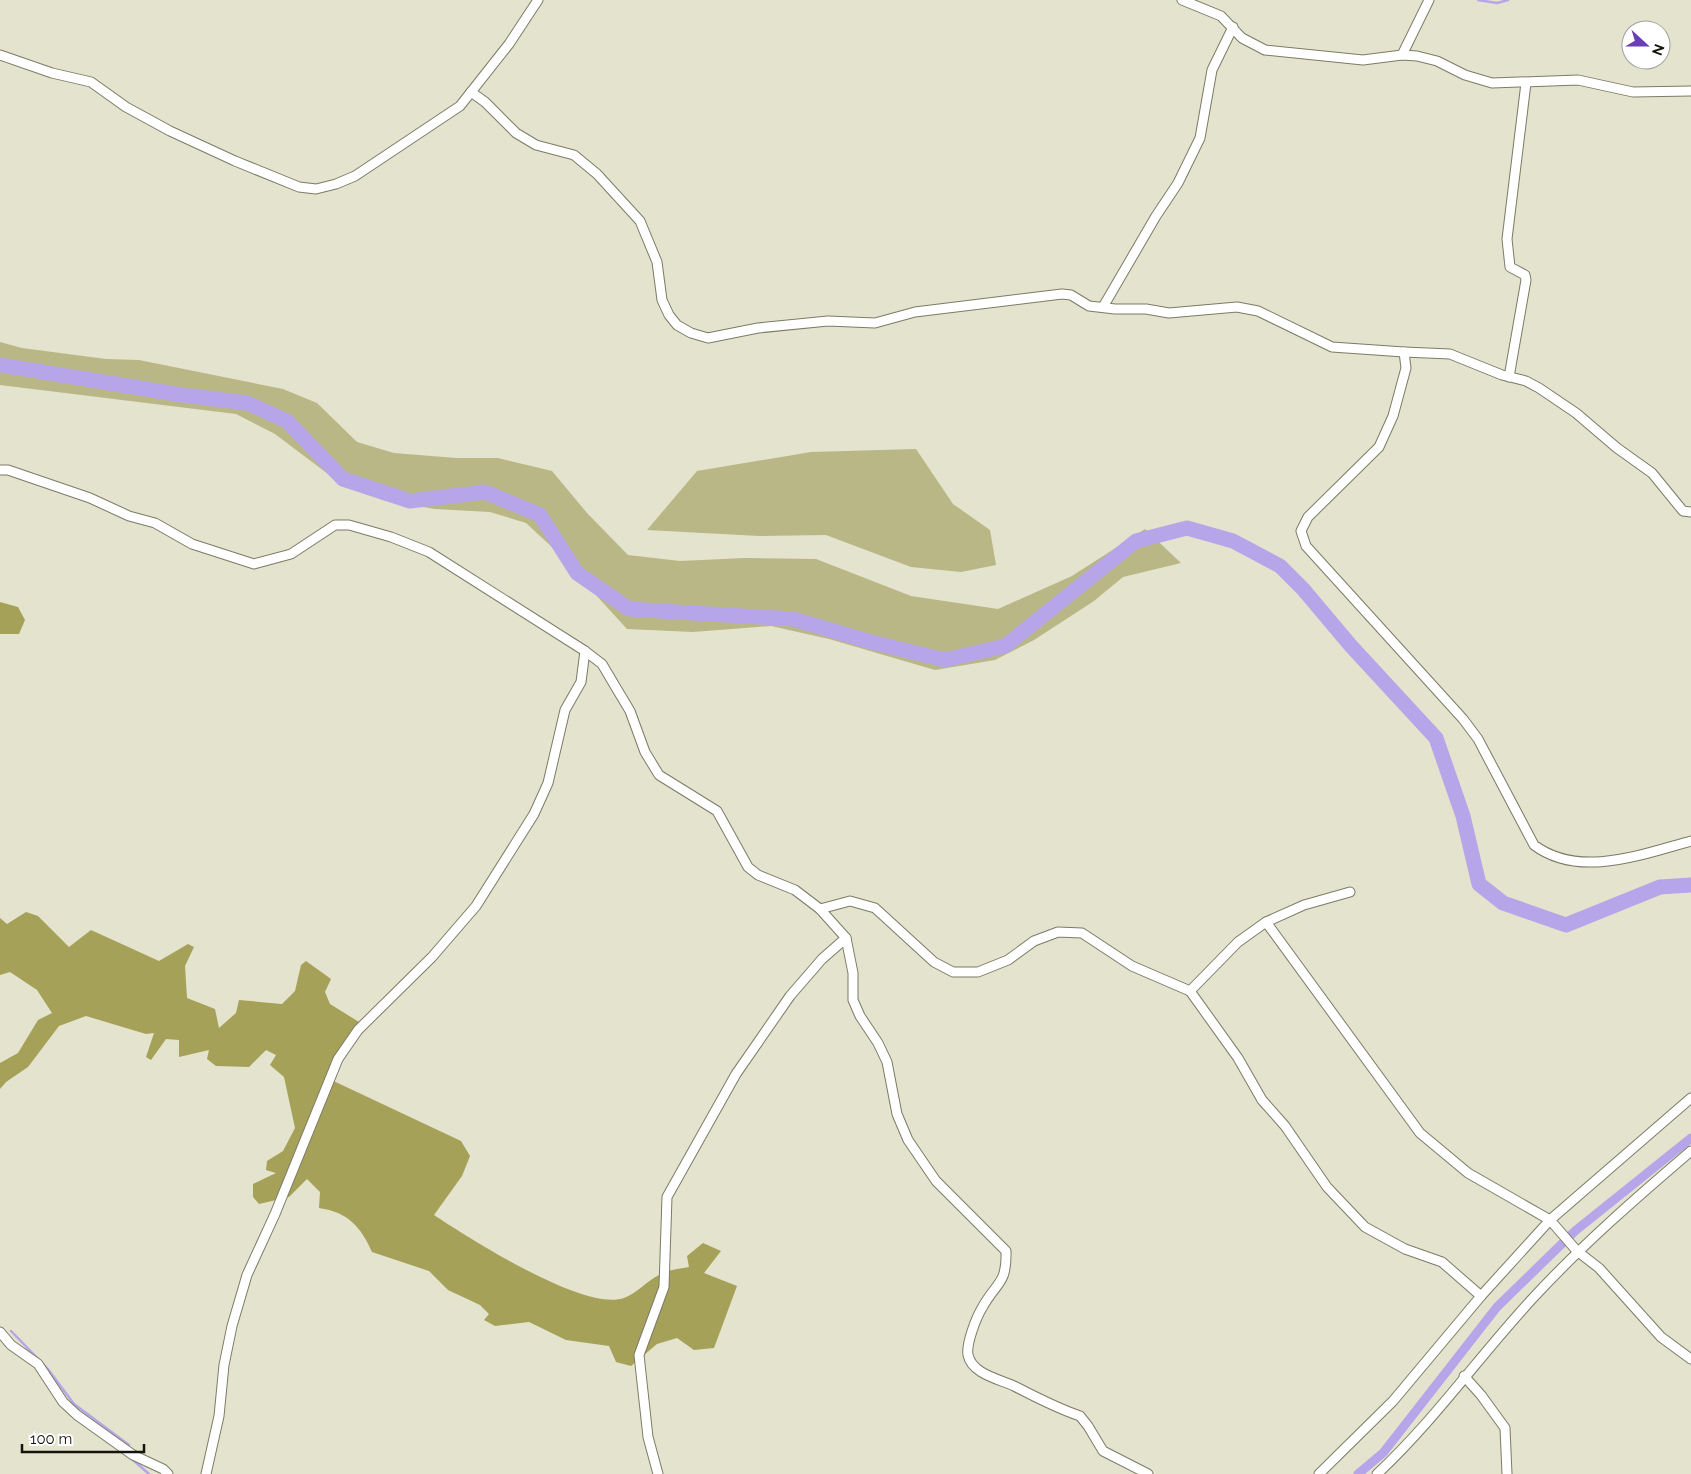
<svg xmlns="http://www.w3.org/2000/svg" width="1691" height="1474" viewBox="0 0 1691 1474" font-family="Raleway,sans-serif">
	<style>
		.green { fill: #b9b785 }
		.forest { fill: #a5a158 }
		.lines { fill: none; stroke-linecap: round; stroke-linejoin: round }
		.stream { stroke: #b6a6e9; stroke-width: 2.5 }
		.canal { stroke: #b6a6e9; stroke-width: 9 }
		.river { stroke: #b6a6e9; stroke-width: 15 }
		.minor-casing { stroke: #7c7b67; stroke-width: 11 }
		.minor { stroke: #fff; stroke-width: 9 }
	</style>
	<rect width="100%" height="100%" fill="#e4e3cd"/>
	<g class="green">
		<path d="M0 342 22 348 106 359 139 360 283 389 317 403 357 442 394 453 456 458H498L552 471 587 513 628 555 680 561 744 558 816 559 911 596 998 609 1072 576 1145 529 1181 563 1123 577 1094 601 1034 640 995 660 935 670 829 639 771 626 693 632 627 629 553 548 526 523 490 512 435 509 382 500 328 474 275 434 236 414 0 385Z"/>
		<path d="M916 449 953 504 990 530 996 565 961 572 911 567 826 535 759 536 647 530 697 471 811 452Z"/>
	</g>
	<g class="forest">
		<path d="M0 602 18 607 25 620 19 634H0Z"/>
		<path d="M26 912 38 916 69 947 91 930 159 961 188 944 194 947 185 966 187 998 215 1009 219 1028 236 1013 239 1000 282 1004 295 991 301 965 306 961 331 979 325 992 330 1004 359 1022 325 1077 461 1141 470 1156 462 1176 434 1215C469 1238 584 1312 624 1298 636 1294 647 1281 659 1275 667 1270 679 1269 689 1267L687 1256 703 1243 721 1251 704 1273 737 1286 714 1348 694 1350 677 1338 657 1344 631 1366 616 1362 609 1346 566 1340 529 1322 495 1326 484 1320 489 1314 480 1305 448 1290 429 1271 372 1252C361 1227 348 1212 319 1208L320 1192 307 1179 289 1197 259 1204 253 1197V1184L276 1173 266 1170 267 1161 283 1151 295 1128 284 1077 270 1065 276 1055 266 1050 249 1067 216 1066 207 1059 209 1050 179 1057V1040L166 1039 151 1060 146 1057 154 1033 146 1034 86 1016 59 1026 28 1067 6 1082 0 1089V1063L18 1053 38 1020 52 1013 37 990 10 972 0 975V918L7 924Z"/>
	</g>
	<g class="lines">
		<g class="stream">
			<path d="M1478 0 1497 3 1508 0"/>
			<path d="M11 1331 47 1368 74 1404 129 1445"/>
			<path d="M133 1460 149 1474"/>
		</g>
		<path class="canal" d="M1358 1474 1383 1453 1497 1307 1575 1231 1691 1138"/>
		<path class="river" d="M0 365 182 395 247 403 287 421 343 479 410 501 485 492 540 515 577 573 629 609 793 619 871 642 945 660 1005 646 1136 541 1187 528 1233 541 1280 566 1303 589 1351 646 1436 738 1463 816 1479 884 1503 903 1566 925 1660 887 1691 885"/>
		<g class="minor-casing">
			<g id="minor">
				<path d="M1182 0 1221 16 1242 38 1265 50 1363 60 1402 55 1417 56 1437 61 1465 75 1492 83 1578 80 1633 92 1691 91"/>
				<path d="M0 55 52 73 91 82 126 107 170 131 235 161 299 187 316 189 336 184 355 176 460 106 509 44 538 0"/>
				<path d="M1402 55 1429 0"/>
				<path d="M471 92 485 102 516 133 536 145 574 155 597 174 640 221 657 262 662 300 669 315 677 325 691 333 708 338 758 328 828 321 875 323 915 312 1062 294 1071 295 1089 306 1115 309H1146L1169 313 1237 307 1258 311 1332 347 1404 352 1406 368 1393 416 1379 447 1308 517 1301 531 1306 546 1463 719 1478 739 1534 845C1579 879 1643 854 1691 841"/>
				<path d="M1103 307 1156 216 1178 183 1200 138 1212 70 1233 27"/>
				<path d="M1404 352 1450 354 1502 375 1526 381 1539 388 1576 413 1617 448 1652 473 1683 511 1691 512"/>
				<path d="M1509 377 1526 280 1525 275 1510 267 1507 239 1526 83"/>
				<path d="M0 470H8L90 498 129 516 155 523 192 544 254 564 291 554 335 525H349L391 537 429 552 585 651 602 664 615 686 630 711 645 752 659 775 717 811 748 867 758 875 795 890 820 909 846 938 853 973V1000L860 1016 878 1043 887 1062 897 1114 908 1140 936 1181 1006 1251C1007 1285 996 1282 982 1308 976 1318 966 1344 968 1355 972 1374 999 1379 1014 1386 1036 1397 1056 1408 1080 1416L1088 1426 1103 1451 1148 1474"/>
				<path d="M820 909 850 901 875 908 934 962 953 972H978L1008 960 1034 941 1058 932 1082 933 1132 966 1190 991 1238 942 1266 922 1420 1133 1468 1173 1550 1220 1577 1251 1599 1268 1661 1337 1691 1359"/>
				<path d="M1266 922 1304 905 1350 892"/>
				<path d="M1190 991 1238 1058 1262 1100 1285 1126 1327 1187 1365 1227 1405 1249 1442 1262 1481 1296"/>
				<path d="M0 1332 11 1345 38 1364 63 1402 77 1415 133 1455 163 1469 168 1474"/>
				<path d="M1464 1376 1481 1395 1505 1428 1507 1474"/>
				<path d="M206 1474 219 1416 224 1365 232 1326 247 1275 275 1214 338 1059 358 1030 432 957 476 906 534 814 548 783 565 710 581 682 585 651"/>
				<path d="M658 1474 648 1437 639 1355 664 1287 667 1197 736 1074 790 996 822 959 846 938"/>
				<path d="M1319 1474 1393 1401 1481 1296 1550 1220 1691 1098"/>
				<path d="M1377 1474C1434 1421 1480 1355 1533 1298 1582 1245 1636 1198 1691 1151"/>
			</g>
		</g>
		<use href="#minor" class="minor"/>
	</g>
	<g transform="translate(1646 45) rotate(111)"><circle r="24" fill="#ffffff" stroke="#a1a19e"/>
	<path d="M0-4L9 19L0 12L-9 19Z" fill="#693eb6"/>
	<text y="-8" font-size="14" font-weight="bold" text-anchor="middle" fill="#14140c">N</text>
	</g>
	<path d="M22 1444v8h122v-8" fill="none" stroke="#14140c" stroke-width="2.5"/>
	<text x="30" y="1444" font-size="15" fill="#14140c" stroke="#ffffff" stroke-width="4" paint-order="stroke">100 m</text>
</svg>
